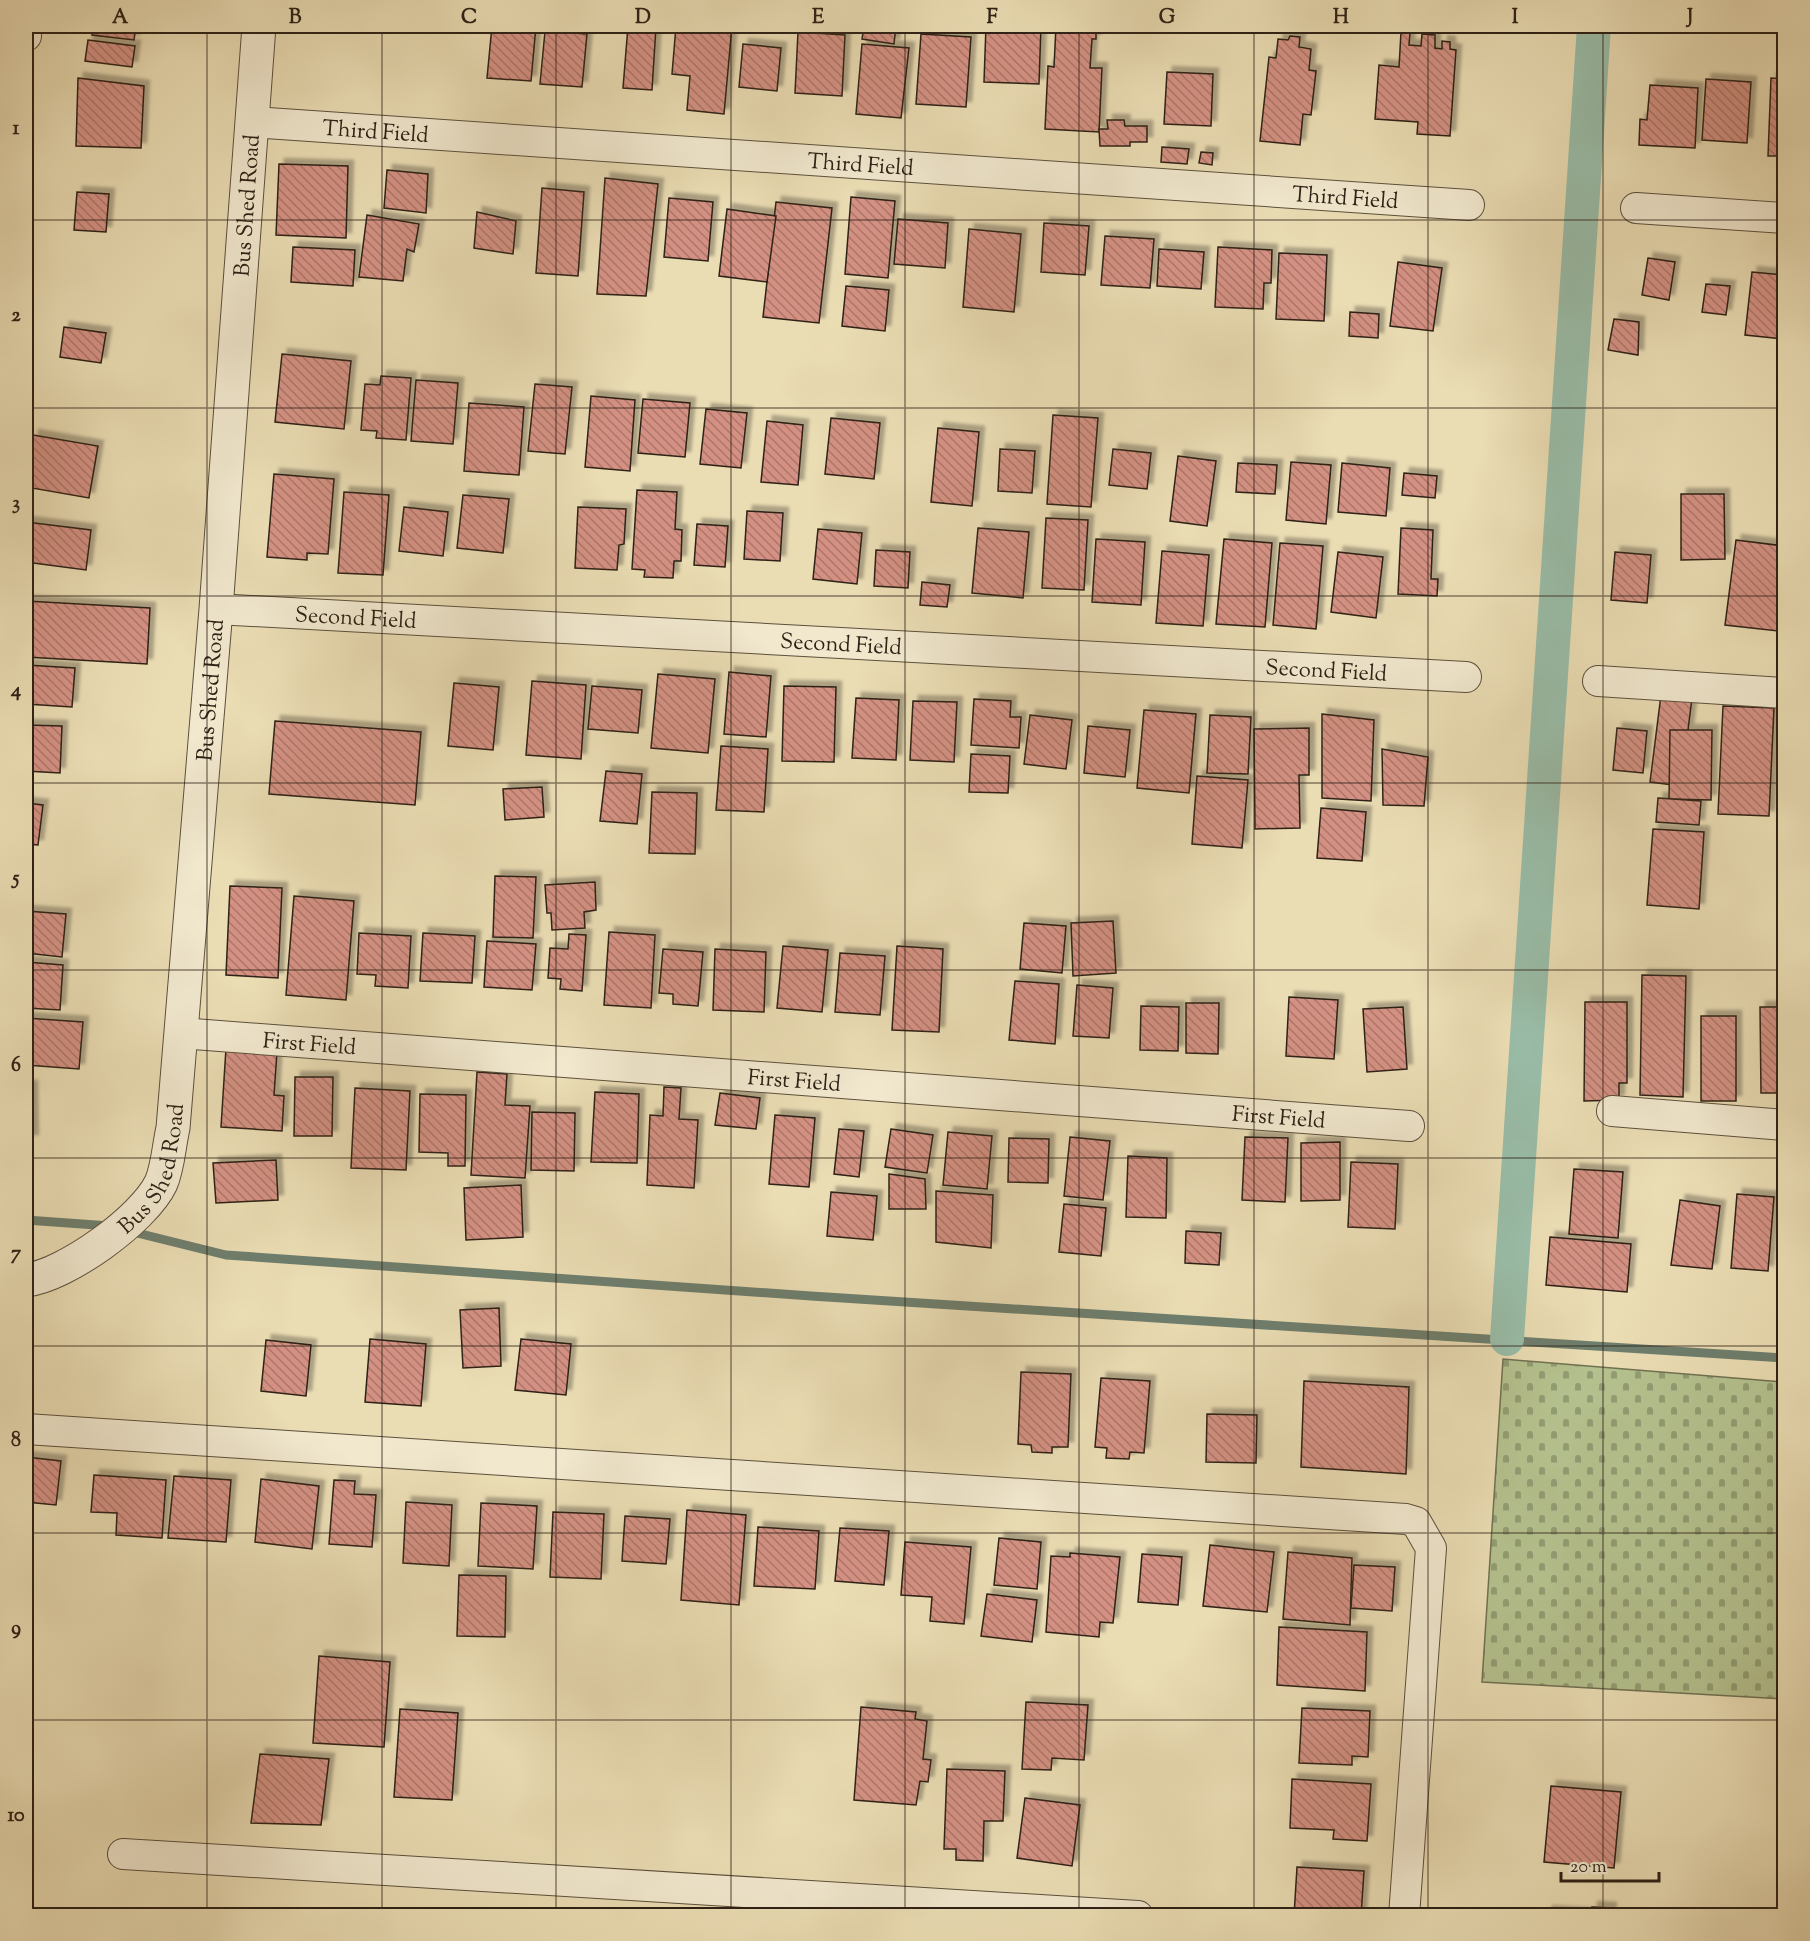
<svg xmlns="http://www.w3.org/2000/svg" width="1810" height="1941" viewBox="0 0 1810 1941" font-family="'Sorts Mill Goudy',serif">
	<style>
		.cemetery { fill: url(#cemetery-stones); stroke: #707152; stroke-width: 1.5 }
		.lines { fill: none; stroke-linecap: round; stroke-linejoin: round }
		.stream { stroke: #6e7e6d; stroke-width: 9 }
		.canal { stroke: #99bca7; stroke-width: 34 }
		.building { fill: url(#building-back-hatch); stroke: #2d2116; stroke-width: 1.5; filter: url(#shadow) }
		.minor-casing { stroke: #5c503d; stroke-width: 32 }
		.tertiary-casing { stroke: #5c503d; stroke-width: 35 }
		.minor { stroke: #f1e8ce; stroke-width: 30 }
		.tertiary { stroke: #f1e8ce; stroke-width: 33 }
		.grid { fill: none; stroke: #2d2116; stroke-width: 1.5; stroke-opacity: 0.55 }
		.labels { text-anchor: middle; stroke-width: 4.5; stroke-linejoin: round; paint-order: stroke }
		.street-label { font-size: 22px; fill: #2d2116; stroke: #f1e8ce }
		.neatline { fill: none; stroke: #2d2116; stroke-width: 2 }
		.grid-label { font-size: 20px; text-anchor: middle; font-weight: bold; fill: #2d2116 }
	</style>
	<defs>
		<pattern id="cemetery-stones" width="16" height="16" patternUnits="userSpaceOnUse" patternTransform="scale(1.5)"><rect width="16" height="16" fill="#b4c18e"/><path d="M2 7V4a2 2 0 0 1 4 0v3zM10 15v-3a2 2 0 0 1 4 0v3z" fill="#939c73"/></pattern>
		<pattern id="building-back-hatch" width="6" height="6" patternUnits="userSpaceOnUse" patternTransform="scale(1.5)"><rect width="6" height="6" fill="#d49183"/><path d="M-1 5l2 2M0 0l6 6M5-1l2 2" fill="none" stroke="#ac766a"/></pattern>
		<filter id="shadow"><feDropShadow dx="5.5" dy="-5.5" stdDeviation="1.5" flood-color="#0004"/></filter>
	</defs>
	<rect width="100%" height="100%" fill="#eadcb3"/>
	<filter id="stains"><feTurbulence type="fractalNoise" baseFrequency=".00333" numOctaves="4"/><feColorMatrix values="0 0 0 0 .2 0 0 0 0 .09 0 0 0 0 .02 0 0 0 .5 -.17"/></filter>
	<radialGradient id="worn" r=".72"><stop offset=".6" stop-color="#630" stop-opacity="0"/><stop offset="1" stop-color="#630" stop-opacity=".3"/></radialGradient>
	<path class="cemetery" d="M1503 1359 1784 1382V1699L1482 1682Z"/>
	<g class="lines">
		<g class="stream">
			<path d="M26 1220 110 1226"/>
			<path d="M129 1231 226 1255 811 1296 1784 1358"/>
		</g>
		<path class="canal" d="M1507 1339 1594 26"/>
	</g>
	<g class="building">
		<path d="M93 26H136L134 40 92 35Z"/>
		<path d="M492 26H536L531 81 487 78Z"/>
		<path d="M628 26 656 27 652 90 623 88Z"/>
		<path d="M676 26H732L724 114 687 110 690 76 672 74Z"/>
		<path d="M864 26H896L894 44 862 39Z"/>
		<path d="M986 26H1041L1039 84 984 82Z"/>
		<path d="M1056 26 1096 28V39H1092L1090 68H1102L1099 132 1045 129 1048 66 1054 67Z"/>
		<path d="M545 31 587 34 582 87 540 84Z"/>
		<path d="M798 32 845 35 842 96 795 93Z"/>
		<path d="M1401 32 1410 33 1409 45 1421 46 1422 34 1435 35V48L1442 49V41L1450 42V49L1456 50 1450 136 1417 134 1418 122 1375 119 1379 65 1399 67Z"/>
		<path d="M921 34 971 37 966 107 916 104Z"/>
		<path d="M1290 36 1300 37 1299 47 1311 49 1309 70 1316 71 1311 115 1303 114 1300 145 1260 141 1269 57 1276 58 1278 39 1288 40Z"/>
		<path d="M88 40 135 46 132 67 85 61Z"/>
		<path d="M743 44 781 48 777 91 739 87Z"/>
		<path d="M862 44 909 48 901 118 856 114Z"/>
		<path d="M1167 72 1213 74 1211 126 1164 124Z"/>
		<path d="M78 78 144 86 141 148 76 146Z"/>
		<path d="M1771 78 1784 79V156H1768Z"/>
		<path d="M1706 79 1751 82 1747 143 1702 140Z"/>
		<path d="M1650 85 1698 88 1695 148 1639 145 1640 119 1647 120Z"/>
		<path d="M1107 120H1124L1125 126H1147V142H1130V146H1100L1099 129H1108Z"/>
		<path d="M1162 147 1189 149 1187 164 1161 162Z"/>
		<path d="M1201 152 1213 153 1212 165 1199 163Z"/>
		<path d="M279 164 348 166 346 238 276 235Z"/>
		<path d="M387 170 428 174 426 213 384 208Z"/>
		<path d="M605 178 658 184 646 296 597 294Z"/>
		<path d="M542 188 584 192 578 276 536 273Z"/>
		<path d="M77 192 109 194 106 232 74 230Z"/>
		<path d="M851 197 895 201 888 278 845 274Z"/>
		<path d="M669 198 713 202 708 261 664 257Z"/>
		<path d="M776 202 832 208 819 323 763 317Z"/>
		<path d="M727 209 776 216 767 282 719 276Z"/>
		<path d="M477 212 516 221 513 254 474 248Z"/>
		<path d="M367 215 419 224 414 252 407 249 403 281 359 277Z"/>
		<path d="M898 219 948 223 945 268 894 264Z"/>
		<path d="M1044 223 1089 226 1085 275 1041 272Z"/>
		<path d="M969 229 1021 234 1014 312 963 307Z"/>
		<path d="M1105 236 1154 239 1150 288 1101 285Z"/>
		<path d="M293 247 355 250 353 286 291 282Z"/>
		<path d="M1218 247 1272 250 1271 283H1264L1263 309 1215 307Z"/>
		<path d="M1159 249 1204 252 1201 289 1157 286Z"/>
		<path d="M1279 253 1327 255 1324 321 1276 319Z"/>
		<path d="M1648 258 1675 262 1669 300 1642 295Z"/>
		<path d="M1398 262 1442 268 1433 331 1390 326Z"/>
		<path d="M1752 272 1784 275V339L1745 335Z"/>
		<path d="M1706 284 1730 286 1726 315 1702 312Z"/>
		<path d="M846 286 889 290 885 331 842 326Z"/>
		<path d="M1350 312 1379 314 1378 338 1349 336Z"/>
		<path d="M1614 319 1639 322 1638 355 1608 350Z"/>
		<path d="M64 327 106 333 101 363 60 357Z"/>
		<path d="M282 354 351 361 344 429 275 422Z"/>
		<path d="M381 376 411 378 406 440 376 438 377 431 361 430 365 384 380 385Z"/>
		<path d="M416 380 458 383 453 444 411 441Z"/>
		<path d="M535 384 572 387 565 454 528 451Z"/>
		<path d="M591 396 635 400 630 471 585 467Z"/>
		<path d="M643 399 690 403 685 457 638 453Z"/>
		<path d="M469 403 524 407 519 475 464 471Z"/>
		<path d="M706 409 747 413 741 468 700 464Z"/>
		<path d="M1053 415 1098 418 1091 507 1047 504Z"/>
		<path d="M831 418 880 423 874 479 825 474Z"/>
		<path d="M767 421 803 425 798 485 761 482Z"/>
		<path d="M938 428 979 432 972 506 931 502Z"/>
		<path d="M33 435 98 446 89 498 26 487Z"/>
		<path d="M1000 449 1035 451 1032 493 998 491Z"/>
		<path d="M1113 449 1151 453 1147 489 1109 485Z"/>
		<path d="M1178 456 1216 461 1207 526 1170 521Z"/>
		<path d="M1291 462 1331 465 1326 524 1286 520Z"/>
		<path d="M1238 463 1277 465 1275 494 1236 492Z"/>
		<path d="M1342 463 1390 468 1386 516 1338 512Z"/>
		<path d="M1404 473 1437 476 1435 498 1402 495Z"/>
		<path d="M274 474 334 479 328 554 307 553V560L267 557Z"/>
		<path d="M637 490 677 492 675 529 682 530 681 561H674L673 578 644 577 645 570 632 569Z"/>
		<path d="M344 492 389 495 383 575 338 573Z"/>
		<path d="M1681 494H1724L1725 559 1681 560Z"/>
		<path d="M463 495 509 499 503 553 457 548Z"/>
		<path d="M404 507 448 512 443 556 399 551Z"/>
		<path d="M578 507 626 509 624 544 619 545 617 570 575 568Z"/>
		<path d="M747 511 783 513 780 561 744 559Z"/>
		<path d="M1046 518 1088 520 1084 590 1042 588Z"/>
		<path d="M26 522 91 530 86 570 26 562Z"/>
		<path d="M697 524 728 526 725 567 694 565Z"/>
		<path d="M978 528 1029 532 1023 598 972 593Z"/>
		<path d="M1401 528 1433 530 1431 579H1438L1437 596 1398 594Z"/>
		<path d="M818 529 862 533 857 584 813 579Z"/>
		<path d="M1096 539 1145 542 1141 605 1092 602Z"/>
		<path d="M1224 539 1272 543 1265 627 1216 624Z"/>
		<path d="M1736 540 1784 546V577L1778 631 1725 625Z"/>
		<path d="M1280 543 1323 546 1316 629 1273 625Z"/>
		<path d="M876 550 910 552 908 588 874 586Z"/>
		<path d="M1162 551 1209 555 1203 626 1156 623Z"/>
		<path d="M1338 552 1383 557 1376 618 1331 612Z"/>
		<path d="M1615 552 1651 555 1647 603 1611 600Z"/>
		<path d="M922 582 950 585 947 607 920 605Z"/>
		<path d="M26 601 150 608 147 664 26 657Z"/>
		<path d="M26 665 75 668 72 707 26 704Z"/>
		<path d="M729 672 771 676 766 737 724 734Z"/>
		<path d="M658 674 715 679 708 753 651 748Z"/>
		<path d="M532 681 586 685 581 759 526 755Z"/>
		<path d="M454 683 499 687 493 750 448 746Z"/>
		<path d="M592 686 642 690 638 733 588 729Z"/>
		<path d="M784 686 836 687 834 762 782 761Z"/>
		<path d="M1661 695 1692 698 1681 786 1650 782Z"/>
		<path d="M856 698 899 700 896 760 852 758Z"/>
		<path d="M974 699 1011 701 1010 717H1021L1019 748 971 745Z"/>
		<path d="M913 701 957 702 954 762 910 760Z"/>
		<path d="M1723 706 1774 708 1769 816 1718 814Z"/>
		<path d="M1144 710 1196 714 1189 793 1137 788Z"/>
		<path d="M1322 714 1374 720 1371 801 1322 798Z"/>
		<path d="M1030 715 1072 720 1066 769 1024 764Z"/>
		<path d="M1210 715 1251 717 1248 774 1207 773Z"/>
		<path d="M275 721 421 732 415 805 269 794Z"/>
		<path d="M26 725 62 726 60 773 26 771Z"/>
		<path d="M1088 726 1130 730 1125 777 1084 773Z"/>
		<path d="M1309 728V775H1299L1300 828 1255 829 1254 729Z"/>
		<path d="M1617 728 1647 731 1643 773 1613 770Z"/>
		<path d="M1670 730H1712L1711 800 1669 799Z"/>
		<path d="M721 746 768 749 764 812 716 810Z"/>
		<path d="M1382 749 1428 757 1424 806 1383 805Z"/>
		<path d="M971 754 1010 756 1008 793 969 792Z"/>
		<path d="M606 771 642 774 637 824 600 821Z"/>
		<path d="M1197 776 1248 780 1242 848 1192 844Z"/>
		<path d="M542 787 544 817 505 820 503 789Z"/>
		<path d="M652 792 697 793 695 854 649 853Z"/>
		<path d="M1658 798 1701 801 1699 825 1656 822Z"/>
		<path d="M26 803 43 805 38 845 26 844Z"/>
		<path d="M1321 808 1366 812 1362 861 1317 858Z"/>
		<path d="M1653 829 1704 832 1699 909 1647 905Z"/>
		<path d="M495 876 536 877 533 938 493 937Z"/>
		<path d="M595 882 596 910 584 912 585 928 552 930 551 913H547L545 885Z"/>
		<path d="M230 886 282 888 278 978 226 975Z"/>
		<path d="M294 896 354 901 346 1000 286 995Z"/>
		<path d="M26 911 66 914 62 957 26 953Z"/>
		<path d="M1113 921 1116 973 1073 976 1071 923Z"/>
		<path d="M1024 923 1066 926 1062 973 1020 969Z"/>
		<path d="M609 932 655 935 651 1008 604 1005Z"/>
		<path d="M359 933 411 936 408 988 375 986 376 975 357 974Z"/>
		<path d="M423 933 475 936 472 983 420 981Z"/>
		<path d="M569 934 586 935 582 991 560 989 561 979 548 978 550 948 568 949Z"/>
		<path d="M487 941 536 944 532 990 484 987Z"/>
		<path d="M783 946 828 950 822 1012 777 1008Z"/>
		<path d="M897 946 943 949 939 1032 892 1030Z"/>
		<path d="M663 949 703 952 698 1006 673 1004V994L659 993Z"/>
		<path d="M715 949 766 952 764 1012 713 1010Z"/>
		<path d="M840 953 885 956 880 1015 835 1012Z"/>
		<path d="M26 962 63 965 60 1010 26 1008Z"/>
		<path d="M1642 975 1686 976 1683 1097 1640 1095Z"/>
		<path d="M1015 981 1059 984 1055 1044 1009 1040Z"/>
		<path d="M1077 985 1113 988 1109 1038 1073 1036Z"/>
		<path d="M1289 997 1338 1000 1334 1059 1286 1056Z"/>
		<path d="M1585 1002H1627V1083H1619V1100L1584 1101Z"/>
		<path d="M1186 1003H1219L1218 1054 1186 1053Z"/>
		<path d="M1141 1006 1179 1007 1178 1051 1140 1050Z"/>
		<path d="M1403 1007 1407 1069 1367 1072 1363 1009Z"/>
		<path d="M1760 1007H1784V1093H1761Z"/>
		<rect x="1701" y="1016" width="35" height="85"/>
		<path d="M26 1018 83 1022 79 1069 26 1065Z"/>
		<path d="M226 1048 277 1052 274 1095 284 1096 282 1131 221 1127Z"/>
		<path d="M477 1072 507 1074 505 1105 530 1106 525 1178 471 1175Z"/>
		<path d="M295 1077H333L332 1136H294Z"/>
		<path d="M26 1086H32L33 1140H26Z"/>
		<path d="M664 1087 681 1088 679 1119 698 1120 694 1188 647 1185 650 1115 663 1116Z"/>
		<path d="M355 1088 410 1091 406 1170 351 1168Z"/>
		<path d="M595 1092 639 1094 637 1163 591 1162Z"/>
		<path d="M720 1093 760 1098 756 1129 715 1125Z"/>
		<path d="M420 1094 466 1095 465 1166H448V1153L419 1152Z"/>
		<path d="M532 1112 575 1113 574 1171 531 1170Z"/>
		<path d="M775 1115 815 1118 809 1187 769 1184Z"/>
		<path d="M839 1129 864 1131 859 1177 834 1174Z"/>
		<path d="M891 1129 933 1135 927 1173 885 1167Z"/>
		<path d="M948 1132 992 1136 987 1189 943 1185Z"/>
		<path d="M1070 1137 1110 1141 1103 1200 1064 1196Z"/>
		<path d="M1245 1137 1288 1138 1285 1202 1242 1200Z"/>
		<path d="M1009 1138 1049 1139 1048 1183 1008 1182Z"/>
		<path d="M1340 1142V1200L1301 1201V1143Z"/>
		<path d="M1128 1156 1167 1158 1166 1218 1126 1217Z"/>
		<path d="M276 1160 278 1200 216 1203 213 1163Z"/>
		<path d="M1351 1162 1398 1164 1395 1229 1348 1227Z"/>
		<path d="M1574 1169 1623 1172 1618 1238 1569 1234Z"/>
		<path d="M889 1174 925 1179 926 1209H889Z"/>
		<path d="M521 1185 523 1237 466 1240 464 1188Z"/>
		<path d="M936 1191 993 1195 991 1248 936 1242Z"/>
		<path d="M831 1192 877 1196 873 1240 827 1236Z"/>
		<path d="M1737 1194 1774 1197 1768 1271 1731 1268Z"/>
		<path d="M1680 1200 1720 1206 1712 1269 1671 1265Z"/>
		<path d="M1064 1204 1106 1208 1101 1256 1059 1252Z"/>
		<path d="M1186 1231 1221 1233 1219 1265 1185 1263Z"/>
		<path d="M1550 1237 1631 1244 1627 1292 1546 1285Z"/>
		<path d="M499 1308 501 1366 463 1368 460 1310Z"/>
		<path d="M370 1339 426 1344 421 1406 365 1402Z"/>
		<path d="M521 1339 571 1344 566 1395 515 1390Z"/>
		<path d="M266 1340 311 1345 306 1396 261 1391Z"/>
		<path d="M1021 1372 1071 1374 1068 1447H1052V1453L1032 1452 1031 1445 1018 1444Z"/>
		<path d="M1101 1378 1150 1381 1144 1453 1130 1452 1129 1459 1106 1458 1107 1448 1095 1447Z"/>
		<path d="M1304 1381 1409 1387 1406 1474 1301 1467Z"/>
		<path d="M1207 1414 1257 1415 1256 1463 1206 1462Z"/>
		<path d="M26 1457 61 1461 56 1505 26 1502Z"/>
		<path d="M94 1475 166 1480 162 1538 116 1535 117 1513 91 1512Z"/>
		<path d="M174 1476 231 1480 226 1542 168 1538Z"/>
		<path d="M261 1479 319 1486 312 1549 255 1542Z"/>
		<path d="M334 1480 355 1481 354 1494 376 1495 372 1547 329 1544Z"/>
		<path d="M406 1502 452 1505 449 1566 403 1563Z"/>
		<path d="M481 1503 537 1506 533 1569 478 1566Z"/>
		<path d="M687 1510 746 1515 739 1605 681 1600Z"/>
		<path d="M553 1512 604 1514 601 1579 550 1577Z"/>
		<path d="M625 1516 670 1519 666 1564 622 1561Z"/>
		<path d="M758 1527 819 1531 815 1589 754 1586Z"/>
		<path d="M840 1528 889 1531 884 1585 835 1581Z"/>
		<path d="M999 1538 1041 1542 1037 1589 994 1585Z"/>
		<path d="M905 1542 971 1547 964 1624 930 1621 932 1597 901 1595Z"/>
		<path d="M1210 1545 1274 1552 1267 1612 1203 1606Z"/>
		<path d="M1288 1552 1352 1558 1350 1625 1283 1619Z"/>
		<path d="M1070 1553 1120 1557 1113 1623 1100 1622 1099 1637 1046 1632 1051 1556 1070 1557Z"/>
		<path d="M1142 1554 1182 1557 1178 1605 1138 1602Z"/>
		<path d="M1354 1565 1395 1567 1392 1611 1351 1608Z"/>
		<path d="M459 1575 506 1576 505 1637 457 1636Z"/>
		<path d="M987 1594 1037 1600 1032 1642 981 1636Z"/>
		<path d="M1279 1627 1367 1632 1365 1691 1277 1685Z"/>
		<path d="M319 1656 390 1662 384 1747 313 1743Z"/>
		<path d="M1026 1702 1088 1705 1084 1760 1052 1758 1051 1770 1022 1769Z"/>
		<path d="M861 1707 916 1712 915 1719 927 1721 923 1759 931 1760 928 1782 920 1781 916 1805 854 1800Z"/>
		<path d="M1302 1708 1370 1711 1368 1757 1352 1756V1765L1299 1763Z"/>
		<path d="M400 1709 458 1713 452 1800 394 1797Z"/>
		<path d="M260 1754 329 1759 321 1825 251 1823Z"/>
		<path d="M947 1769 1005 1771 1003 1821H984L983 1861 956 1860V1849H944Z"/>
		<path d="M1292 1779 1371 1784 1367 1841 1333 1839 1334 1830 1290 1828Z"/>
		<path d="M1551 1786 1621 1792 1614 1868 1544 1862Z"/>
		<path d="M1025 1798 1080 1805 1072 1866 1017 1858Z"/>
		<path d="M1297 1867 1364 1871 1361 1916H1294Z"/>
		<path d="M1592 1907 1611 1908 1610 1916H1547V1911L1592 1914Z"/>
	</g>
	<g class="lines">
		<g class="minor-casing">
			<g id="minor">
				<path d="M26 36V26"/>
				<path id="s1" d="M252 122 1469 205"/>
				<path d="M1636 208 1784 218"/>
				<path id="s2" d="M216 609 1466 677"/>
				<path d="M1598 681 1784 693"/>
				<path id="s3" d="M180 1033 1409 1126"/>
				<path d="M1612 1111 1784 1125"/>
				<path d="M26 1429 1406 1519 1416 1522 1431 1548 1404 1916"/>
				<path d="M123 1854 1138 1916"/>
			</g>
		</g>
		<g class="tertiary-casing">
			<g id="tertiary">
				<path id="s4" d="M26 1280C65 1276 144 1219 161 1183 168 1167 169 1145 173 1128L216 609 259 26"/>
			</g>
		</g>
		<use href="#minor" class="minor"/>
		<use href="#tertiary" class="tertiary"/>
	</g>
	<path class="grid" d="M207 26V1916M382 26V1916M556 26V1916M731 26V1916M905 26V1916M1079 26V1916M1254 26V1916M1428 26V1916M1603 26V1916M26 220H1784M26 408H1784M26 596H1784M26 783H1784M26 970H1784M26 1158H1784M26 1346H1784M26 1533H1784M26 1720H1784"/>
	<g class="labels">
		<g class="street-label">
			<text dy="8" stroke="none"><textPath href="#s1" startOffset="124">Third Field</textPath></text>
			<text dy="8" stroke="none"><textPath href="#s1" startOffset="610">Third Field</textPath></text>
			<text dy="8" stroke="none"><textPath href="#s1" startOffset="1096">Third Field</textPath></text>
			<text dy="8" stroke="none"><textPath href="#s4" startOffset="1152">Bus Shed Road</textPath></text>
			<text dy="8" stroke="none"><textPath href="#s2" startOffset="140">Second Field</textPath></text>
			<text dy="8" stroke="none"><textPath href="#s2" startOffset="626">Second Field</textPath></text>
			<text dy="8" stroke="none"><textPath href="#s2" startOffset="1112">Second Field</textPath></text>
			<text dy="8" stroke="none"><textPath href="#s4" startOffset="666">Bus Shed Road</textPath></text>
			<text dy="8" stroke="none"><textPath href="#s3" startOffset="130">First Field</textPath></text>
			<text dy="8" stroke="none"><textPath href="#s3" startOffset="616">First Field</textPath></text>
			<text dy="8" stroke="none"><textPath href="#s3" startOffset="1102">First Field</textPath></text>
			<text dy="8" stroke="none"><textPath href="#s4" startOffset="180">Bus Shed Road</textPath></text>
		</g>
	</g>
	<rect width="1810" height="1941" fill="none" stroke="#eadcb3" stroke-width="66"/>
	<path d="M1561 1872v9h98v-9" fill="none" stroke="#2d2116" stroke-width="3"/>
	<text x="1570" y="1872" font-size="18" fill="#2d2116" stroke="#f1e8ce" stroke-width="4.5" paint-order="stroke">20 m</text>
	<rect x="33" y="33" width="1744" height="1875" class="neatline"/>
	<g class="grid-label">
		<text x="120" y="23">A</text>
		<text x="295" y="23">B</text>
		<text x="469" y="23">C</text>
		<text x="643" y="23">D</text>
		<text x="818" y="23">E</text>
		<text x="992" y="23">F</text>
		<text x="1167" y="23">G</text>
		<text x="1341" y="23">H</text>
		<text x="1515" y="23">I</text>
		<text x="1690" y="23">J</text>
		<text x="16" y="134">1</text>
		<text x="16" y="321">2</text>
		<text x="16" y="509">3</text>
		<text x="16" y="696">4</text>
		<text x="16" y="884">5</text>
		<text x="16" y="1071">6</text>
		<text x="16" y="1259">7</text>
		<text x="16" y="1446">8</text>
		<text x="16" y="1634">9</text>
		<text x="16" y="1821">10</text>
	</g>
	<rect width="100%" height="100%" filter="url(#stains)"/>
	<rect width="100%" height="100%" fill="url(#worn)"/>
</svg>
